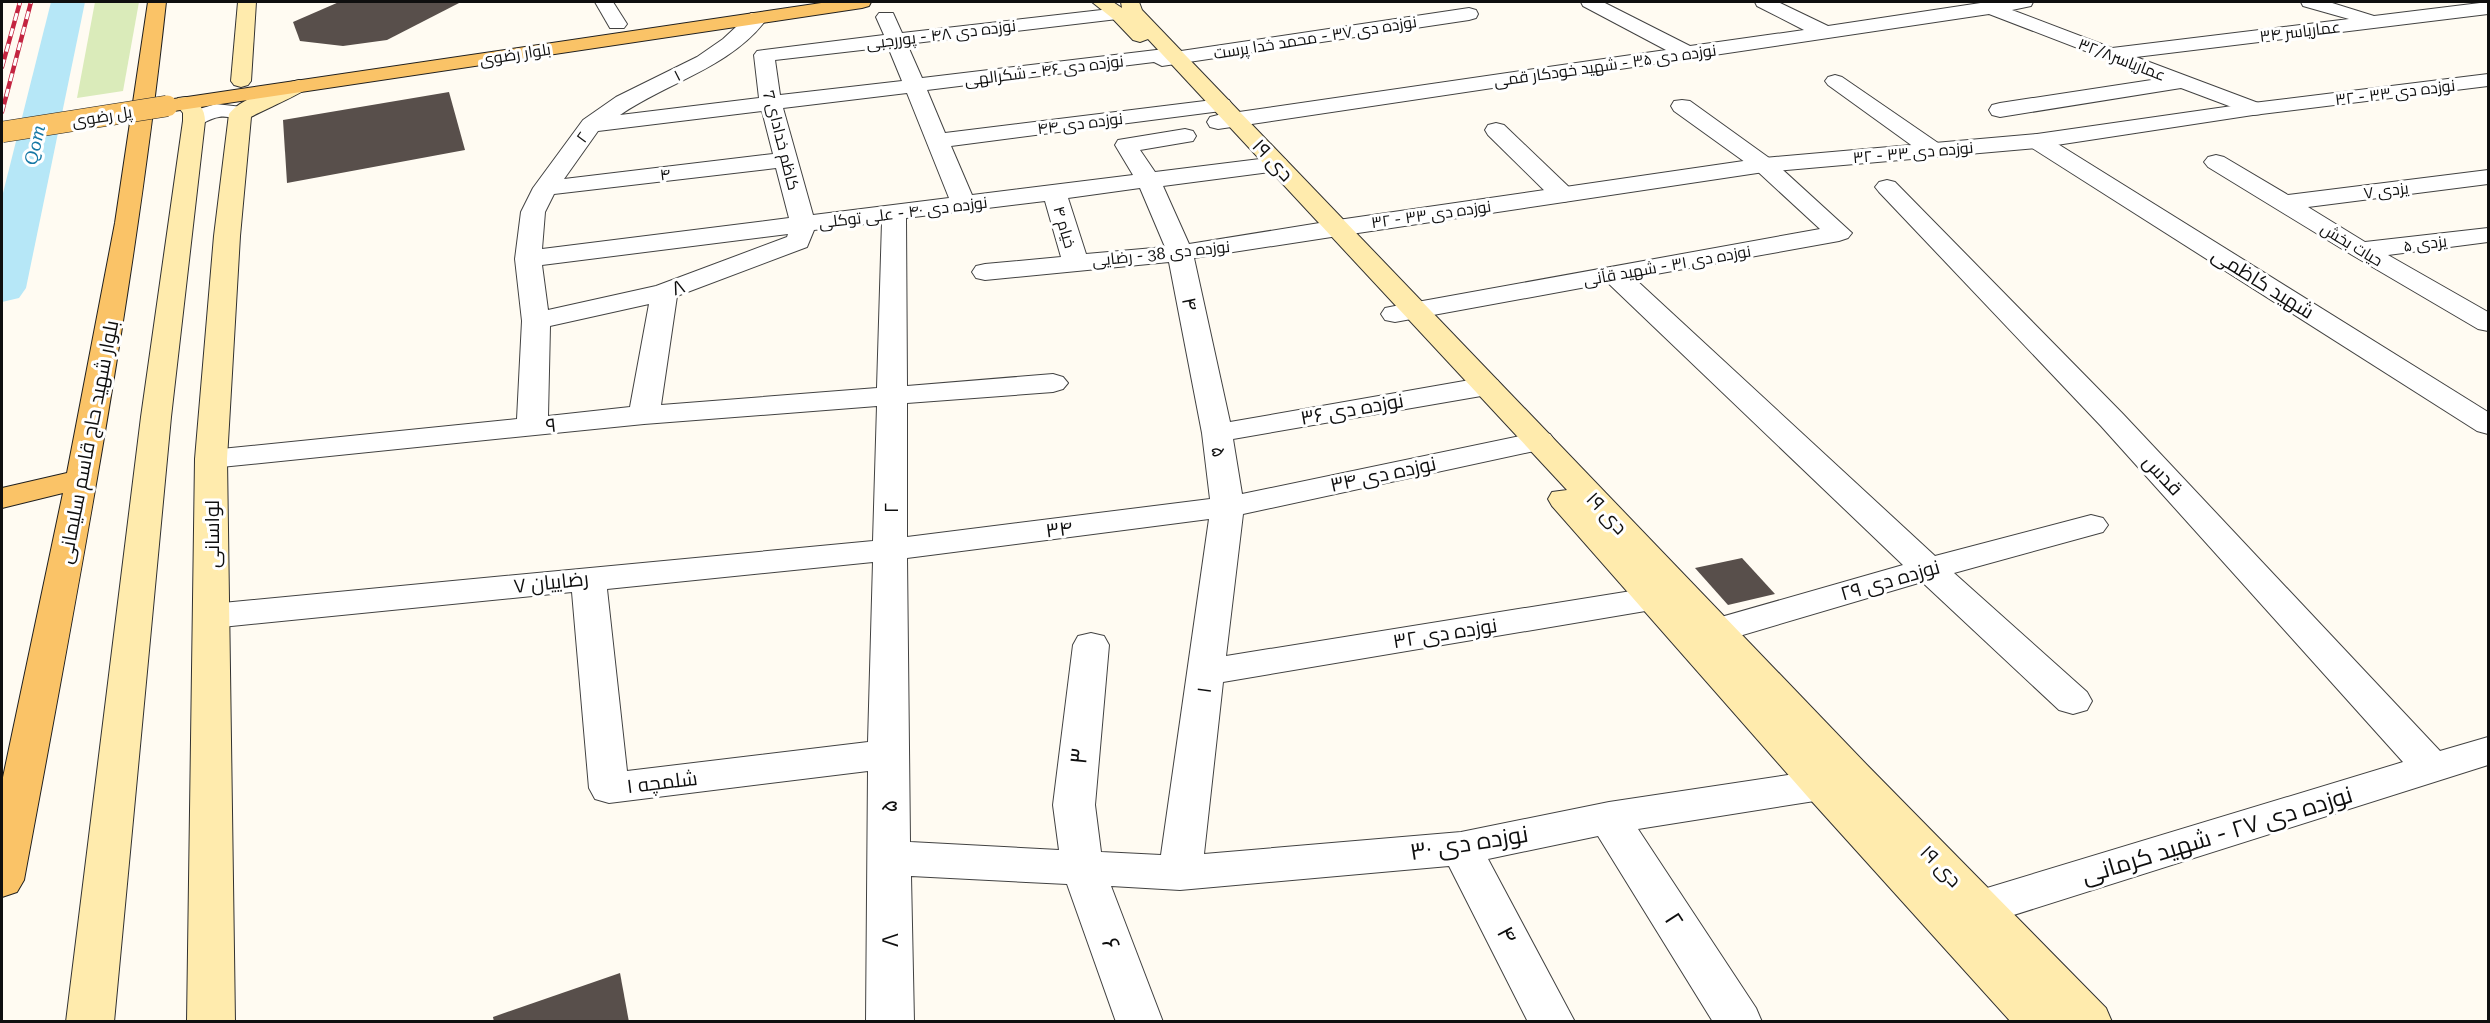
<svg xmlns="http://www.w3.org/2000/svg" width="2490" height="1023" viewBox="0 0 2490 1023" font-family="'Roboto Serif',Cairo,serif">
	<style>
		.green { fill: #daebba }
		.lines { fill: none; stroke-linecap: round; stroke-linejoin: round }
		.river { fill: #b6e7f7; fill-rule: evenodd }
		.building { fill: #584f4b }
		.minor-casing { stroke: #424242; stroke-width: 2 }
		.tertiary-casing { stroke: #424242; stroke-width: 2 }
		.secondary-casing { stroke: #313131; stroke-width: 2 }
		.primary-casing { stroke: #202020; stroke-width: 2 }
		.minor { fill: #fff; fill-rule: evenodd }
		.tertiary { fill: #fff; fill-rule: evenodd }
		.secondary { fill: #ffebad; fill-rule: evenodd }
		.primary { fill: #fac367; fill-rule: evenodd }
		.rail-casing { stroke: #c32440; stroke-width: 4.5 }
		.rail { stroke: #fff; stroke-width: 3; stroke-dasharray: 8; stroke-linecap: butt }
		.primary-bridge-casing { stroke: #202020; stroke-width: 22; stroke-linecap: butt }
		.primary-bridge { stroke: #fac367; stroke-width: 21 }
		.labels { text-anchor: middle; stroke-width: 6; stroke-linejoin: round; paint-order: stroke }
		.far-street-label { font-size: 16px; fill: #0f0f0f; stroke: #fff }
		.far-water-label { font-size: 18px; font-style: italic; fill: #1578a5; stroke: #fff }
		.street-label { font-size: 20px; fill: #0f0f0f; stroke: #fff }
		.near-street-label { font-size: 24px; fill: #0f0f0f; stroke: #fff }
	</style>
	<rect width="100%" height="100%" fill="#fffbf2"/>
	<path class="green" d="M95 2H139L123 91 77 98Z"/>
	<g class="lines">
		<path class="river" d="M51 2H85L26 288 19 298 2 302V197Z"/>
	</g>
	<g class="building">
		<path d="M339 2H461L387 40 343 46 300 41 293 22Z"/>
		<path d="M449 92 465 150 287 183 283 120Z"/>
		<path d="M1742 558 1775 594 1728 605 1695 568Z"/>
		<path d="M620 973 629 1022H494L493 1017Z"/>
	</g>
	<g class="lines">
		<g class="minor-casing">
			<g id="minor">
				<path d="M595 2H613L627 24 624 28H610Z"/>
				<path d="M1581 2H1603L1690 46 1804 30 1757 6 1755 2H1778L1828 26 1987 2H2033L2031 6 2012 10 2112 48 2349 19 2303 6 2301 2H2329L2374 16 2488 2V14L2136 57 2261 104 2264 109 2261 114 2253 115 2181 88 2000 117 1992 115 1989 110 1992 105 2000 103 2158 79 1989 14 1218 129 1210 127 1207 122 1210 117 1218 115 1666 50 1583 6Z"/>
				<path d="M1119 8 1126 10 1128 14 1126 18 907 44 922 78 1173 48 1181 51 1469 8 1476 10 1478 14 1476 18 1469 20 1162 66 1154 62 927 90 945 133 1221 99 1229 100 1232 105 1229 110 1221 111 951 146 972 195 1133 175 1115 145 1118 140 1185 129 1193 131 1196 136 1193 141 1140 150 1155 172 1277 157 1285 159 1289 164 1285 169 1277 171 1163 186 1189 244 1338 220 1347 223 1351 228 1347 233 1338 236 1194 258 1230 422 1487 377 1497 380 1502 386 1497 392 1487 395 1233 439 1242 494 1539 432 1550 434 1555 441 1550 448 1539 450 1243 514 1226 656 1681 583 1693 586 1699 594 1693 602 1681 605 1223 682 1204 854 1461 832 1609 802 1821 770 1843 764 1857 768 1863 779 1857 790 1821 800 1638 829 1756 1008 1762 1022H1713L1598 836 1488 859 1575 1022H1528L1449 866 1180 890 1111 886 1163 1022H1116L1067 884 911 876 914 1022H866L868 771 609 803 595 799 589 788 572 592 212 628 199 624 194 616 199 608 212 604 873 541 877 406 644 424 211 468 200 466 195 459 200 452 211 450 517 419 522 321 515 259 521 212 533 188 583 120 616 97 697 57 723 39 751 13H765L768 17C733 67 667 82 620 115L759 98 754 55 757 51 884 35 876 17 879 13H893L902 33ZM888 47 902 81 780 95 775 60ZM907 93 949 198 813 215 783 108ZM762 111 773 154 564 179 598 131ZM776 168 789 218 542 249 545 212 554 194ZM1140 188 1165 247 1086 254 1068 198ZM1045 201 1061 257 985 264 976 266 972 272 976 278 985 280 1169 262 1202 433 1210 499 907 537V403L1053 392 1063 389 1068 383 1063 377 1053 374 907 386 906 218ZM882 222 877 388 661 405 677 296 807 247 814 230ZM788 234 787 237 656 286 548 310 542 265ZM649 304 630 407 548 416 550 326ZM1209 519 1161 855 1101 852 1095 805 1109 645 1104 636 1091 633 1078 636 1073 645 1053 805 1059 850 910 842 907 558ZM873 562 868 742 627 771 607 589Z"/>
				<path d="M1835 75 1842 77 1941 145 1944 150 1941 155 1933 157 1925 155 1828 85 1825 81 1828 77Z"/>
				<path d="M1682 100 1690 101 1772 160 1852 233 1848 238 1839 241 1634 278 1935 556 2091 515 2103 518 2108 525 2103 532 1954 573 2087 692 2092 701 2087 710 2073 714 2059 710 1922 582 1692 650 1679 647 1674 638 1679 629 1903 565 1608 283 1395 322 1385 320 1381 314 1385 308 1395 306 1820 229 1756 170 1674 111 1671 106 1674 101Z"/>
				<path d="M1496 123 1504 125 1572 190 1575 195 1572 200 1563 202 1554 200 1488 135 1485 130 1488 125Z"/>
				<path d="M2037 134 2045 136 2488 412V434L2477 431 2029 146 2026 141 2029 136Z"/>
				<path d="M2216 155 2224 157 2288 195 2488 170V184L2308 207 2365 242 2488 228V242L2388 255 2488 312V331L2478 329 2352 255 2208 167 2204 162 2208 157Z"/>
				<path d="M1887 180 1895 182 2123 414 2440 751 2488 737V765L1960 932 1944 927 1938 914 1944 901 2403 762 2101 426 1879 192 1875 187 1879 182Z"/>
			</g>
		</g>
		<g class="tertiary-casing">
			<g id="tertiary">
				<path d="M2488 74V86L2253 115 2037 148 1764 172 1338 236 1329 233 1325 228 1329 223 1338 220 1764 158 2037 134 2253 103Z"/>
				<path d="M216 104 242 107 251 114 248 119C237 121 229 115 219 117 205 119 200 129 186 126L183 121 196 110Z"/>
			</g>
		</g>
		<g class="secondary-casing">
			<g id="secondary">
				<path d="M238 2H256L251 81 248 85 241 87 234 85 231 81Z"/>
				<path d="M1092 2H1113L1122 8 1121 2H1139L1142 10 1867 765 2106 1008 2112 1022H2011L1807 796 1552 506 1548 499 1552 492 1567 490 1148 39 1140 42 1133 40 1112 18Z"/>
				<path d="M299 80 306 82 310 86C306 92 261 111 251 117L240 236 227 459 235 1022H187L195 459 214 236 229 114C239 99 281 84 299 80Z"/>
				<path d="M186 97C198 100 205 109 205 121L171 417 114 1022H66L141 417 183 121V113L175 103 178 98Z"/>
			</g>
		</g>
		<g class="primary-casing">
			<g id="primary">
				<path d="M148 2H166C134 297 78 588 24 880L17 892 2 897V782L63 493 2 508V488L67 473 115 223Z"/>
				<path d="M828 2H871L869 6 862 8 167 112 159 111 156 106 159 101 167 100Z"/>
			</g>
		</g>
		<use href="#minor" class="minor"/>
		<use href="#tertiary" class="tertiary"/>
		<use href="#secondary" class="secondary"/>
		<use href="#primary" class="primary"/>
		<g class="rail-casing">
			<g id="rail">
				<path d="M2 67 20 2"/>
				<path d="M2 112 31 2"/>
			</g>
		</g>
		<use href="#rail" class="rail"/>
		<g class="primary-bridge-casing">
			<path id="primary-bridge" d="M2 132 167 106"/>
		</g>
		<use href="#primary-bridge" class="primary-bridge"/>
	</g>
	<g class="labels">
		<g class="far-street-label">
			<text transform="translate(2300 31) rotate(-7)" y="6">عماریاسر ۳۴</text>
			<text transform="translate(941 34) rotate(-7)" y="6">نوزده دی ۴۸ - پوررجبی</text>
			<text transform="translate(1315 37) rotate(-9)" y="6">نوزده دی ۳۷ - محمد خدا پرست</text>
			<text transform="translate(515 54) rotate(-9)" y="6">بلوار رضوی</text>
			<text transform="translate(2122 59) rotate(21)" y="6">عماریاسر۳۲/۸</text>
			<text transform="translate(1605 65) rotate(-8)" y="6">نوزده دی ۳۵ - شهید خودکار قمی</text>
			<text transform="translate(1044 70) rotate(-7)" y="6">نوزده دی ۴۶ - شکرالهی</text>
			<text transform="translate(677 75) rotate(-27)" y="6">۱</text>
			<text transform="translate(2395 92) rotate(-7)" y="6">۳۲ - نوزده دی ۳۳</text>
			<text transform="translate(102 116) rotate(-9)" y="6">پل رضوی</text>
			<text transform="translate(1080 123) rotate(-7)" y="6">نوزده دی ۴۴</text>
			<text transform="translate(582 137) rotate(-54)" y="6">۲</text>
			<text transform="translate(782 140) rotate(76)" y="6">7 کاظم خدادای</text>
			<text transform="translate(1913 152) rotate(-5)" y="6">۳۲ - نوزده دی ۳۳</text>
			<text transform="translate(665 174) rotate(-7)" y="6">۴</text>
			<text transform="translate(2386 190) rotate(-7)" y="6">یزدی ۷</text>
			<text transform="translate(903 212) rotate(-7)" y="6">نوزده دی ۴۰ - علی توکلی</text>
			<text transform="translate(1431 214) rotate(-8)" y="6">۳۲ - نوزده دی ۳۳</text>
			<text transform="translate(1065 227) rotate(74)" y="6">۴ خیام</text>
			<text transform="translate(2425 243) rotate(-7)" y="6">یزدی ۵</text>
			<text transform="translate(2352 244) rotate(31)" y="6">حیات بخش</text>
			<text transform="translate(1161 253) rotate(-6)" y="6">نوزده دی 38 - رضایی</text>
			<text transform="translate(1667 265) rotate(-10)" y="6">نوزده دی ۳۱ - شهید قآنی</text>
		</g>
		<g class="far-water-label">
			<text transform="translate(35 145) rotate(-77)" y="6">Qom</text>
		</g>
		<g class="street-label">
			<text transform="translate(1273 160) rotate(47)" y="7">۱۹ دی</text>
			<text transform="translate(2263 283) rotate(32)" y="7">شهید کاظمی</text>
			<text transform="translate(678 287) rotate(-20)" y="7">۸</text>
			<text transform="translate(1190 304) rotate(78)" y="7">۴</text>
			<text transform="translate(1352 409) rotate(-10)" y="7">نوزده دی ۳۶</text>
			<text transform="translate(551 425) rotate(-6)" y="7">۹</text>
			<text transform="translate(88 442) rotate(-79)" y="7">بلوار شهید حاج قاسم سلیمانی</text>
			<text transform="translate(1219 452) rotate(82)" y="7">۵</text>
			<text transform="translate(1383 474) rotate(-12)" y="7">نوزده دی ۳۴</text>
			<text transform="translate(2163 475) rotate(47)" y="7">قدس</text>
			<text transform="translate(891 508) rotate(-90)" y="7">۲</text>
			<text transform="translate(1607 513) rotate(47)" y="7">۱۹ دی</text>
			<text transform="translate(1059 529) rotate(-7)" y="7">۳۴</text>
			<text transform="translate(212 534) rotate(-90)" y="7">لواسانی</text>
			<text transform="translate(1890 580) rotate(-16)" y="7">نوزده دی ۲۹</text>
			<text transform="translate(551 582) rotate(-6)" y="7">۷ رضاییان</text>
			<text transform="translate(1445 633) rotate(-9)" y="7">نوزده دی ۳۲</text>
			<text transform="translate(1204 690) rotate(-83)" y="7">۱</text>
			<text transform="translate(662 782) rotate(-7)" y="7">۱ شلمچه</text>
			<text transform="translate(1941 866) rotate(46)" y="7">۱۹ دی</text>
		</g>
		<g class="near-street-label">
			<text transform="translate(1079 756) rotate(-84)" y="8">۳</text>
			<text transform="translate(889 806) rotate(-91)" y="8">۵</text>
			<text transform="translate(2217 835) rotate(-17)" y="8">نوزده دی ۲۷ - شهید کرمانی</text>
			<text transform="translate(1469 843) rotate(-9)" y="8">نوزده دی ۳۰</text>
			<text transform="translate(1674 920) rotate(57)" y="8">۲</text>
			<text transform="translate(1507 935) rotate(62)" y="8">۴</text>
			<text transform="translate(890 940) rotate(-90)" y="8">۸</text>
			<text transform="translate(1111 944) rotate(69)" y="8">۶</text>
		</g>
	</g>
	<rect width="2490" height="1023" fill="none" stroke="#0f0f0f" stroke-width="6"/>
</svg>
